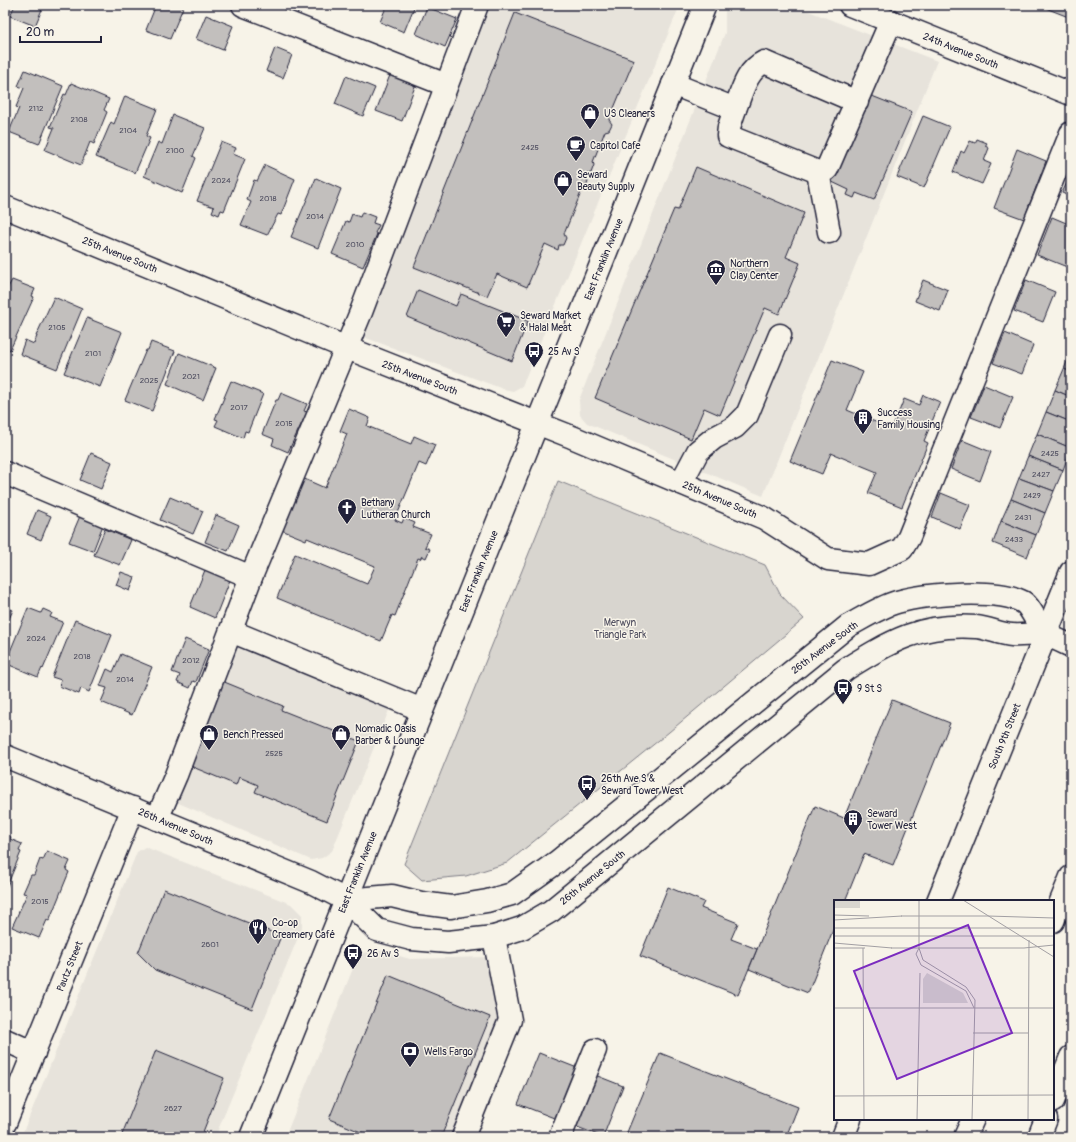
<svg xmlns="http://www.w3.org/2000/svg" width="1076" height="1142" viewBox="0 0 1076 1142" font-family="Pangolin,sans-serif">
	<style>
		.built { fill: #e7e3db }
		.green { fill: #d8d5cf; stroke: #7d7c85 }
		.building { fill: #c2bfbd; stroke: #22223b }
		.lines { fill: none; stroke-linecap: round; stroke-linejoin: round }
		.minor-casing { stroke: #22223b; stroke-width: 25 }
		.highway-casing { stroke: #22223b; stroke-width: 25 }
		.minor { stroke: #f7f3e8; stroke-width: 22 }
		.highway { stroke: #f7f3e8; stroke-width: 22 }
		.labels { text-anchor: middle; stroke-width: 3; stroke-linejoin: round; paint-order: stroke }
		.number-label { font-size: 8px; fill: #4a495c }
		.street-label { font-size: 10px; fill: #22223b; stroke: #f7f3e8 }
		.poi-label { font-size: 10px; fill: #22223b; stroke: #f7f3e8; text-anchor: start }
		.park-label { font-size: 10px; fill: #504f60; stroke: #f7f3e8 }
		.inset-road { fill: none; stroke: #a29fa3; stroke-width: 1 }
		.view { fill: #7b2cbf; fill-opacity: 0.15; stroke: #7b2cbf; stroke-width: 2 }
		.inset-edge { fill: none; stroke: #22223b; stroke-width: 2 }
	</style>
	<rect width="100%" height="100%" fill="#f7f3e8"/>
	<filter id="ink" filterUnits="userSpaceOnUse"><feTurbulence type="fractalNoise" baseFrequency=".025" numOctaves="2"/><feDisplacementMap in="SourceGraphic" scale="8" xChannelSelector="R" yChannelSelector="G"/><feConvolveMatrix kernelMatrix="1 2 1 2 8 2 1 2 1" color-interpolation-filters="sRGB"/></filter>
	<g filter="url(#ink)">
		<g class="built">
			<path d="M477 5H680L522 386 513 391 503 389 345 330Z"/>
			<path d="M728 5H793L937 61 763 496 587 423 580 415 579 400 725 33V12Z"/>
			<path d="M228 624 396 693 332 851 322 858 311 860 160 795Z"/>
			<path d="M145 847 291 904 302 915V928L215 1137H21L137 852Z"/>
			<path d="M379 950 410 959 489 957 502 1021 453 1137H285L356 961 363 953Z"/>
		</g>
		<path class="green" d="M558 481 765 565 780 594 804 619 669 732 507 863 466 876 422 880 404 864Z"/>
		<g class="building">
			<path d="M15 5H39L43 7 35 26 10 16Z"/>
			<path d="M156 5H184L170 39 146 30Z"/>
			<path d="M387 5H415L404 32 380 22Z"/>
			<path d="M643 5H656L654 9Z"/>
			<path d="M1038 5H1071V18Z"/>
			<path d="M427 7 457 19 445 47 416 34Z"/>
			<path d="M515 13 634 60 609 120 612 124 609 130 605 131 593 162 594 165 591 173 587 174 586 179 588 182 585 189 582 190 564 234 566 238 563 245H559L558 250 545 244 527 287 497 274 487 296 414 267Z"/>
			<path d="M206 15 233 26 223 50 196 39Z"/>
			<path d="M275 48 292 55 283 78 266 71Z"/>
			<path d="M25 70 63 86 39 144 9 132 19 108 16 107 24 88 18 86Z"/>
			<path d="M392 70 417 81 402 121 376 111Z"/>
			<path d="M346 76 375 88 363 116 335 104Z"/>
			<path d="M71 83 109 99 104 110 107 112 94 144 90 142 81 165 45 150 54 128 50 127 64 94 66 95Z"/>
			<path d="M867 94 912 112 874 200 856 193 854 198 847 195 849 190 830 181Z"/>
			<path d="M125 96 157 109 146 136 150 138 135 173 96 157 111 122 114 124Z"/>
			<path d="M173 115 205 128 193 156 196 158 182 193 144 176 158 142 162 144Z"/>
			<path d="M923 116 950 127 924 188 897 177Z"/>
			<path d="M977 139 987 143 985 146 989 148 984 161 991 164 982 184 953 172 961 151 964 153 970 141 975 143Z"/>
			<path d="M221 142 236 148 233 154 245 159 224 211 221 210 219 215 212 212 214 207 197 201Z"/>
			<path d="M1017 149 1046 161 1024 219 994 208Z"/>
			<path d="M265 165 295 179 281 215 278 214 267 235 241 225 251 202 247 200 254 180 257 181Z"/>
			<path d="M696 167 804 213 786 257 800 263 779 314 765 308 720 415 704 408 691 439 595 398 674 209 678 210Z"/>
			<path d="M1071 174V197L1062 193Z"/>
			<path d="M316 178 341 189 318 248 291 237Z"/>
			<path d="M362 212 375 217 373 223 379 225 375 233 377 234 363 267 332 254 346 221 349 222 352 214 360 217Z"/>
			<path d="M1052 217 1071 225V256L1067 267 1037 255Z"/>
			<path d="M12 280 35 289 32 296 34 297 10 350 5 348V293Z"/>
			<path d="M923 280 948 290 940 311 915 301Z"/>
			<path d="M1026 280 1055 292 1043 322 1014 311Z"/>
			<path d="M418 290 456 306 461 294 528 321 512 361 407 317Z"/>
			<path d="M54 297 82 309 57 369 20 354 25 340 34 344 37 336H36Z"/>
			<path d="M87 318 122 332 100 387 64 373Z"/>
			<path d="M1005 333 1033 345 1022 374 993 363Z"/>
			<path d="M151 342 175 351 152 411 125 400 146 350H148Z"/>
			<path d="M1071 352V372L1064 369Z"/>
			<path d="M179 353 216 368 203 400 167 384Z"/>
			<path d="M832 360 863 372 847 410 892 429 904 399 919 405 923 395 940 402 924 441 928 443 902 507 868 493 877 472 831 453 822 474 790 461Z"/>
			<path d="M1064 369 1071 372V397L1055 390Z"/>
			<path d="M231 381 263 394 248 432 245 431 243 438 215 426 218 420 215 419Z"/>
			<path d="M984 385 1013 397 1000 428 971 417Z"/>
			<path d="M1055 390 1071 397V422L1046 412Z"/>
			<path d="M281 393 307 404 304 411 307 412 288 452 272 445 274 439 262 434 276 400H278Z"/>
			<path d="M349 409 370 418 367 426 411 444 414 436 435 445 426 466 419 463 395 520 402 523 404 518 415 523 413 527 431 534 425 547 430 549 426 558 422 556 420 559 418 558 395 616 392 615 381 641 277 598 295 554 367 584 375 566 307 538 306 540 279 529 300 477 325 488 347 434 340 431Z"/>
			<path d="M1046 412 1071 422V448L1037 434Z"/>
			<path d="M5 421 9 422 5 431 8 433 5 441Z"/>
			<path d="M1037 434 1071 448 1063 470 1028 456Z"/>
			<path d="M962 440 991 452 980 481 951 469Z"/>
			<path d="M91 453 112 462 101 489 80 480Z"/>
			<path d="M1028 456 1063 470 1054 491 1019 478Z"/>
			<path d="M1019 478 1054 491 1045 513 1011 499Z"/>
			<path d="M941 493 970 505 960 529 932 517Z"/>
			<path d="M170 497 203 511 193 534 160 520Z"/>
			<path d="M1011 499 1045 513 1036 535 1001 521Z"/>
			<path d="M37 510 51 516 41 540 27 534Z"/>
			<path d="M216 515 239 525 228 551 205 542Z"/>
			<path d="M80 516 103 525 93 551 69 542Z"/>
			<path d="M1001 521 1036 535 1027 557 993 543Z"/>
			<path d="M105 529 131 540 120 565 94 555Z"/>
			<path d="M205 570 230 580 215 618 190 607Z"/>
			<path d="M121 572 135 577 130 591 116 585Z"/>
			<path d="M5 607 13 610 5 628Z"/>
			<path d="M28 608 41 613 43 609 52 613 50 617 63 622 43 669 42 668 38 677 7 664 11 655 9 654Z"/>
			<path d="M75 620 112 635 89 692 81 688 79 694 59 686 61 680 52 677Z"/>
			<path d="M185 639 209 649 196 682 193 681 190 688 177 682 180 675 172 672Z"/>
			<path d="M121 654 152 667 132 715 101 702 107 688 100 686 107 669 113 672Z"/>
			<path d="M222 681 283 706 281 710 359 741 327 821 255 792 258 785 239 777 236 785 188 765Z"/>
			<path d="M892 700 950 723 893 865 864 854 845 901H835V925L808 993 749 969 815 806 844 818Z"/>
			<path d="M5 834 11 837 10 839 22 844 19 851 21 852 5 891Z"/>
			<path d="M47 851 70 861 66 870 69 872 49 921 47 920 39 938 12 927 27 894 23 893 31 875H34L40 859 43 860Z"/>
			<path d="M668 887 704 902 701 908 738 923 731 939 757 949 738 995 640 956Z"/>
			<path d="M164 889 281 936 252 1009 155 970 138 953Z"/>
			<path d="M388 975 490 1017 441 1137H373L329 1119Z"/>
			<path d="M156 1050 224 1078 201 1137H121Z"/>
			<path d="M539 1053 623 1086 603 1137 518 1104Z"/>
			<path d="M660 1053 798 1107 786 1137H625Z"/>
			<path d="M46 1131 61 1137H43Z"/>
		</g>
		<g class="lines">
			<g class="minor-casing">
				<g id="minor">
					<path d="M243 5 446 85"/>
					<path d="M850 5 1071 94"/>
					<path d="M673 84 735 109 729 127 728 136 818 172 824 171 827 169 891 21"/>
					<path d="M735 109C742 92 746 71 764 62L857 102"/>
					<path d="M818 172 829 232"/>
					<path d="M5 207 347 348 572 437 764 518 828 559 869 564 902 549 909 537 1071 133"/>
					<path d="M5 473 251 577"/>
					<path d="M681 483 698 451 714 438 735 427 747 415 780 335"/>
					<path d="M231 631 422 710"/>
					<path d="M5 756 311 882 346 900 377 930 411 939 448 942 494 937 522 928 551 911 846 669C891 641 921 623 976 627 988 628 1000 634 1012 635 1023 636 1035 633 1046 635 1054 638 1063 642 1071 646"/>
					<path d="M157 819 176 775 251 577 361 312 477 5"/>
					<path d="M346 900 392 896 421 903 451 907 487 901 512 894 557 862 848 626C863 618 880 607 897 602 925 594 998 588 1023 602 1030 606 1040 628 1045 635"/>
					<path d="M938 901 1071 572"/>
					<path d="M5 1040 34 1053"/>
					<path d="M5 1123 133 808"/>
					<path d="M251 1137 705 5"/>
					<path d="M463 1137 510 1020 494 937"/>
					<path d="M560 1137 595 1050"/>
					<path d="M843 1137 850 1119"/>
				</g>
			</g>
			<g class="highway-casing">
				<g id="highway">
					<path d="M1053 921 1071 877"/>
					<path d="M1053 1101 1071 1057"/>
					<path d="M965 1137 973 1119"/>
					<path d="M1039 1137 1046 1119"/>
				</g>
			</g>
			<use href="#minor" class="minor"/>
			<use href="#highway" class="highway"/>
		</g>
	</g>
	<defs>
		<g id="shop-pin" transform="scale(1)"><path d="M0 17L-7.5 6A9.5 9.5 0 1 1 7.5 6Z" fill="#22223b" stroke="#f7f3e8"/><path d="M-5-2.5h2.3a2.7 3.5 0 0 1 5.4 0H5L5.5 6h-11ZM-1.5-2.5h3a1.5 2.3 0 0 0-3 0Z" fill="#fff"/></g>
		<g id="cafe-pin" transform="scale(1)"><path d="M0 17L-7.5 6A9.5 9.5 0 1 1 7.5 6Z" fill="#22223b" stroke="#f7f3e8"/><path d="M-5.5-4.5H6V0H3Q3 3.5 0 3.5H-2.5Q-5.5 3.5-5.5 0ZM3-3.2v2h1.7v-2ZM-6 4.5H4V6H-6Z" fill="#fff"/></g>
		<g id="museum-pin" transform="scale(1)"><path d="M0 17L-7.5 6A9.5 9.5 0 1 1 7.5 6Z" fill="#22223b" stroke="#f7f3e8"/><path d="M0-6L6-3V-2H-6V-3ZM-5-1h2V3h-2ZM-1-1h2V3h-2ZM3-1h2V3H3ZM-6 4H6V6H-6Z" fill="#fff"/></g>
		<g id="supermarket-pin" transform="scale(1)"><path d="M0 17L-7.5 6A9.5 9.5 0 1 1 7.5 6Z" fill="#22223b" stroke="#f7f3e8"/><path d="M-6-5.5h2.5l.6 2H6L4.5 2H-2.5L-4.4-4H-6ZM-1.5 3.2a1.3 1.3 0 1 0 .1 0ZM3 3.2a1.3 1.3 0 1 0 .1 0Z" fill="#fff"/></g>
		<g id="bus-pin" transform="scale(1)"><path d="M0 17L-7.5 6A9.5 9.5 0 1 1 7.5 6Z" fill="#22223b" stroke="#f7f3e8"/><path d="M-5-6H5V4H4V6H2V4H-2V6H-4V4H-5ZM-3.5-4V0h7V-4ZM-3.5 1.2v1.5H-2V1.2ZM2 1.2v1.5H3.5V1.2Z" fill="#fff"/></g>
		<g id="building-pin" transform="scale(1)"><path d="M0 17L-7.5 6A9.5 9.5 0 1 1 7.5 6Z" fill="#22223b" stroke="#f7f3e8"/><path d="M-4-6H4V6H1V3H-1V6H-4ZM-2.5-4.3h1.7v1.8h-1.7ZM.8-4.3h1.7v1.8H.8ZM-2.5-1h1.7V.8h-1.7ZM.8-1h1.7V.8H.8Z" fill="#fff"/></g>
		<g id="church-pin" transform="scale(1)"><path d="M0 17L-7.5 6A9.5 9.5 0 1 1 7.5 6Z" fill="#22223b" stroke="#f7f3e8"/><path d="M-1.2-6h2.4v3.5h3.3v2.4h-3.3V6h-2.4V-.1h-3.3v-2.4h3.3Z" fill="#fff"/></g>
		<g id="restaurant-pin" transform="scale(1)"><path d="M0 17L-7.5 6A9.5 9.5 0 1 1 7.5 6Z" fill="#22223b" stroke="#f7f3e8"/><path d="M-5-6h1v4h1v-4h1v4h1v-4h1v5L-1.5 .5V6h-2V.5L-5-1ZM5-6V6H3V1.5H1.5Q1.5-4 5-6Z" fill="#fff"/></g>
		<g id="bank-pin" transform="scale(1)"><path d="M0 17L-7.5 6A9.5 9.5 0 1 1 7.5 6Z" fill="#22223b" stroke="#f7f3e8"/><path d="M-6-4H6V4H-6ZM0-2.3a2.3 2.3 0 1 0 0 4.6a2.3 2.3 0 1 0 0-4.6Z" fill="#fff"/></g>
	</defs>
	<g fill-rule="evenodd">
		<use href="#shop-pin" x="590" y="113"/>
		<use href="#cafe-pin" x="576" y="145"/>
		<use href="#shop-pin" x="563" y="180"/>
		<use href="#museum-pin" x="716" y="269"/>
		<use href="#supermarket-pin" x="506" y="321"/>
		<use href="#bus-pin" x="534" y="351"/>
		<use href="#building-pin" x="863" y="418"/>
		<use href="#church-pin" x="347" y="508"/>
		<use href="#bus-pin" x="843" y="688"/>
		<use href="#shop-pin" x="209" y="734"/>
		<use href="#shop-pin" x="341" y="734"/>
		<use href="#bus-pin" x="587" y="784"/>
		<use href="#building-pin" x="853" y="819"/>
		<use href="#restaurant-pin" x="258" y="928"/>
		<use href="#bus-pin" x="353" y="953"/>
		<use href="#bank-pin" x="410" y="1051"/>
	</g>
	<g class="labels">
		<g class="number-label">
			<text x="36" y="111">2112</text>
			<text x="79" y="122">2108</text>
			<text x="128" y="133">2104</text>
			<text x="530" y="150">2425</text>
			<text x="175" y="153">2100</text>
			<text x="221" y="183">2024</text>
			<text x="268" y="201">2018</text>
			<text x="315" y="219">2014</text>
			<text x="355" y="247">2010</text>
			<text x="57" y="330">2105</text>
			<text x="93" y="356">2101</text>
			<text x="191" y="379">2021</text>
			<text x="149" y="383">2025</text>
			<text x="239" y="410">2017</text>
			<text x="284" y="426">2015</text>
			<text x="1050" y="456">2425</text>
			<text x="1041" y="477">2427</text>
			<text x="1032" y="498">2429</text>
			<text x="1023" y="520">2431</text>
			<text x="1014" y="542">2433</text>
			<text x="36" y="641">2024</text>
			<text x="82" y="659">2018</text>
			<text x="191" y="663">2012</text>
			<text x="125" y="682">2014</text>
			<text x="274" y="756">2525</text>
			<text x="40" y="904">2015</text>
			<text x="210" y="947">2601</text>
			<text x="173" y="1111">2627</text>
		</g>
		<g class="street-label">
			<text transform="translate(961 50) rotate(22)" y="4">24th Avenue South</text>
			<text transform="translate(120 254) rotate(22)" y="4">25th Avenue South</text>
			<text transform="translate(603 259) rotate(-68)" y="4">East Franklin Avenue</text>
			<text transform="translate(420 377) rotate(21)" y="4">25th Avenue South</text>
			<text transform="translate(720 499) rotate(23)" y="4">25th Avenue South</text>
			<text transform="translate(478 571) rotate(-68)" y="4">East Franklin Avenue</text>
			<text transform="translate(824 647) rotate(-37)" y="4">26th Avenue South</text>
			<text transform="translate(1004 736) rotate(-68)" y="4">South 9th Street</text>
			<text transform="translate(176 826) rotate(23)" y="4">26th Avenue South</text>
			<text transform="translate(357 872) rotate(-68)" y="4">East Franklin Avenue</text>
			<text transform="translate(592 877) rotate(-39)" y="4">26th Avenue South</text>
			<text transform="translate(69 966) rotate(-68)" y="4">Pautz Street</text>
		</g>
		<g class="poi-label">
			<text x="604" y="117">US Cleaners</text>
			<text x="590" y="149">Capitol Cafe</text>
			<text x="577" y="178">Seward<tspan x="577" dy="12">Beauty Supply</tspan></text>
			<text x="730" y="267">Northern<tspan x="730" dy="12">Clay Center</tspan></text>
			<text x="520" y="319">Seward Market<tspan x="520" dy="12">&amp; Halal Meat</tspan></text>
			<text x="548" y="355">25 Av S</text>
			<text x="877" y="416">Success<tspan x="877" dy="12">Family Housing</tspan></text>
			<text x="361" y="506">Bethany<tspan x="361" dy="12">Lutheran Church</tspan></text>
			<text x="857" y="692">9 St S</text>
			<text x="355" y="732">Nomadic Oasis<tspan x="355" dy="12">Barber &amp; Lounge</tspan></text>
			<text x="223" y="738">Bench Pressed</text>
			<text x="601" y="782">26th Ave S &amp;<tspan x="601" dy="12">Seward Tower West</tspan></text>
			<text x="867" y="817">Seward<tspan x="867" dy="12">Tower West</tspan></text>
			<text x="272" y="926">Co-op<tspan x="272" dy="12">Creamery Café</tspan></text>
			<text x="367" y="957">26 Av S</text>
			<text x="424" y="1055">Wells Fargo</text>
		</g>
		<g class="park-label">
			<text x="620" y="626">Merwyn<tspan x="620" dy="12">Triangle Park</tspan></text>
		</g>
	</g>
	<g transform="translate(834 900)">
		<rect width="220" height="220" fill="#f7f3e8"/>
		<path d="M0 0H26V8H0ZM93 73 129 93 134 103H89V79Z" fill="#d8d5cf"/>
		<path class="inset-road" d="M85 0V48L89 60 132 87 141 100 138 220M129 0 220 57M0 15 35 16M67 16H154M154 16 220 18M0 20 68 16M0 28H220M0 36H220M0 43 58 48M0 48H31M29 48 30 220M57 48H190L220 45M85 48 82 54 87 65 132 91 140 108M0 108H220M139 133H194M0 196 220 195M83 220 86 73M194 220 195 40"/>
		<path class="view" d="M134 25 178 133 63 179 20 71Z"/>
		<rect width="220" height="220" class="inset-edge"/>
	</g>
	<rect width="1076" height="1142" fill="none" stroke="#f7f3e8" stroke-width="20"/>
	<rect x="10" y="10" width="1056" height="1122" fill="none" stroke="#22223b" stroke-width="1.5" filter="url(#ink)"/>
	<path d="M20 36v6h81v-6" fill="none" stroke="#22223b" stroke-width="2"/>
	<text x="26" y="36" font-size="12" fill="#22223b" stroke="#f7f3e8" stroke-width="3" paint-order="stroke">20 m</text>
</svg>
